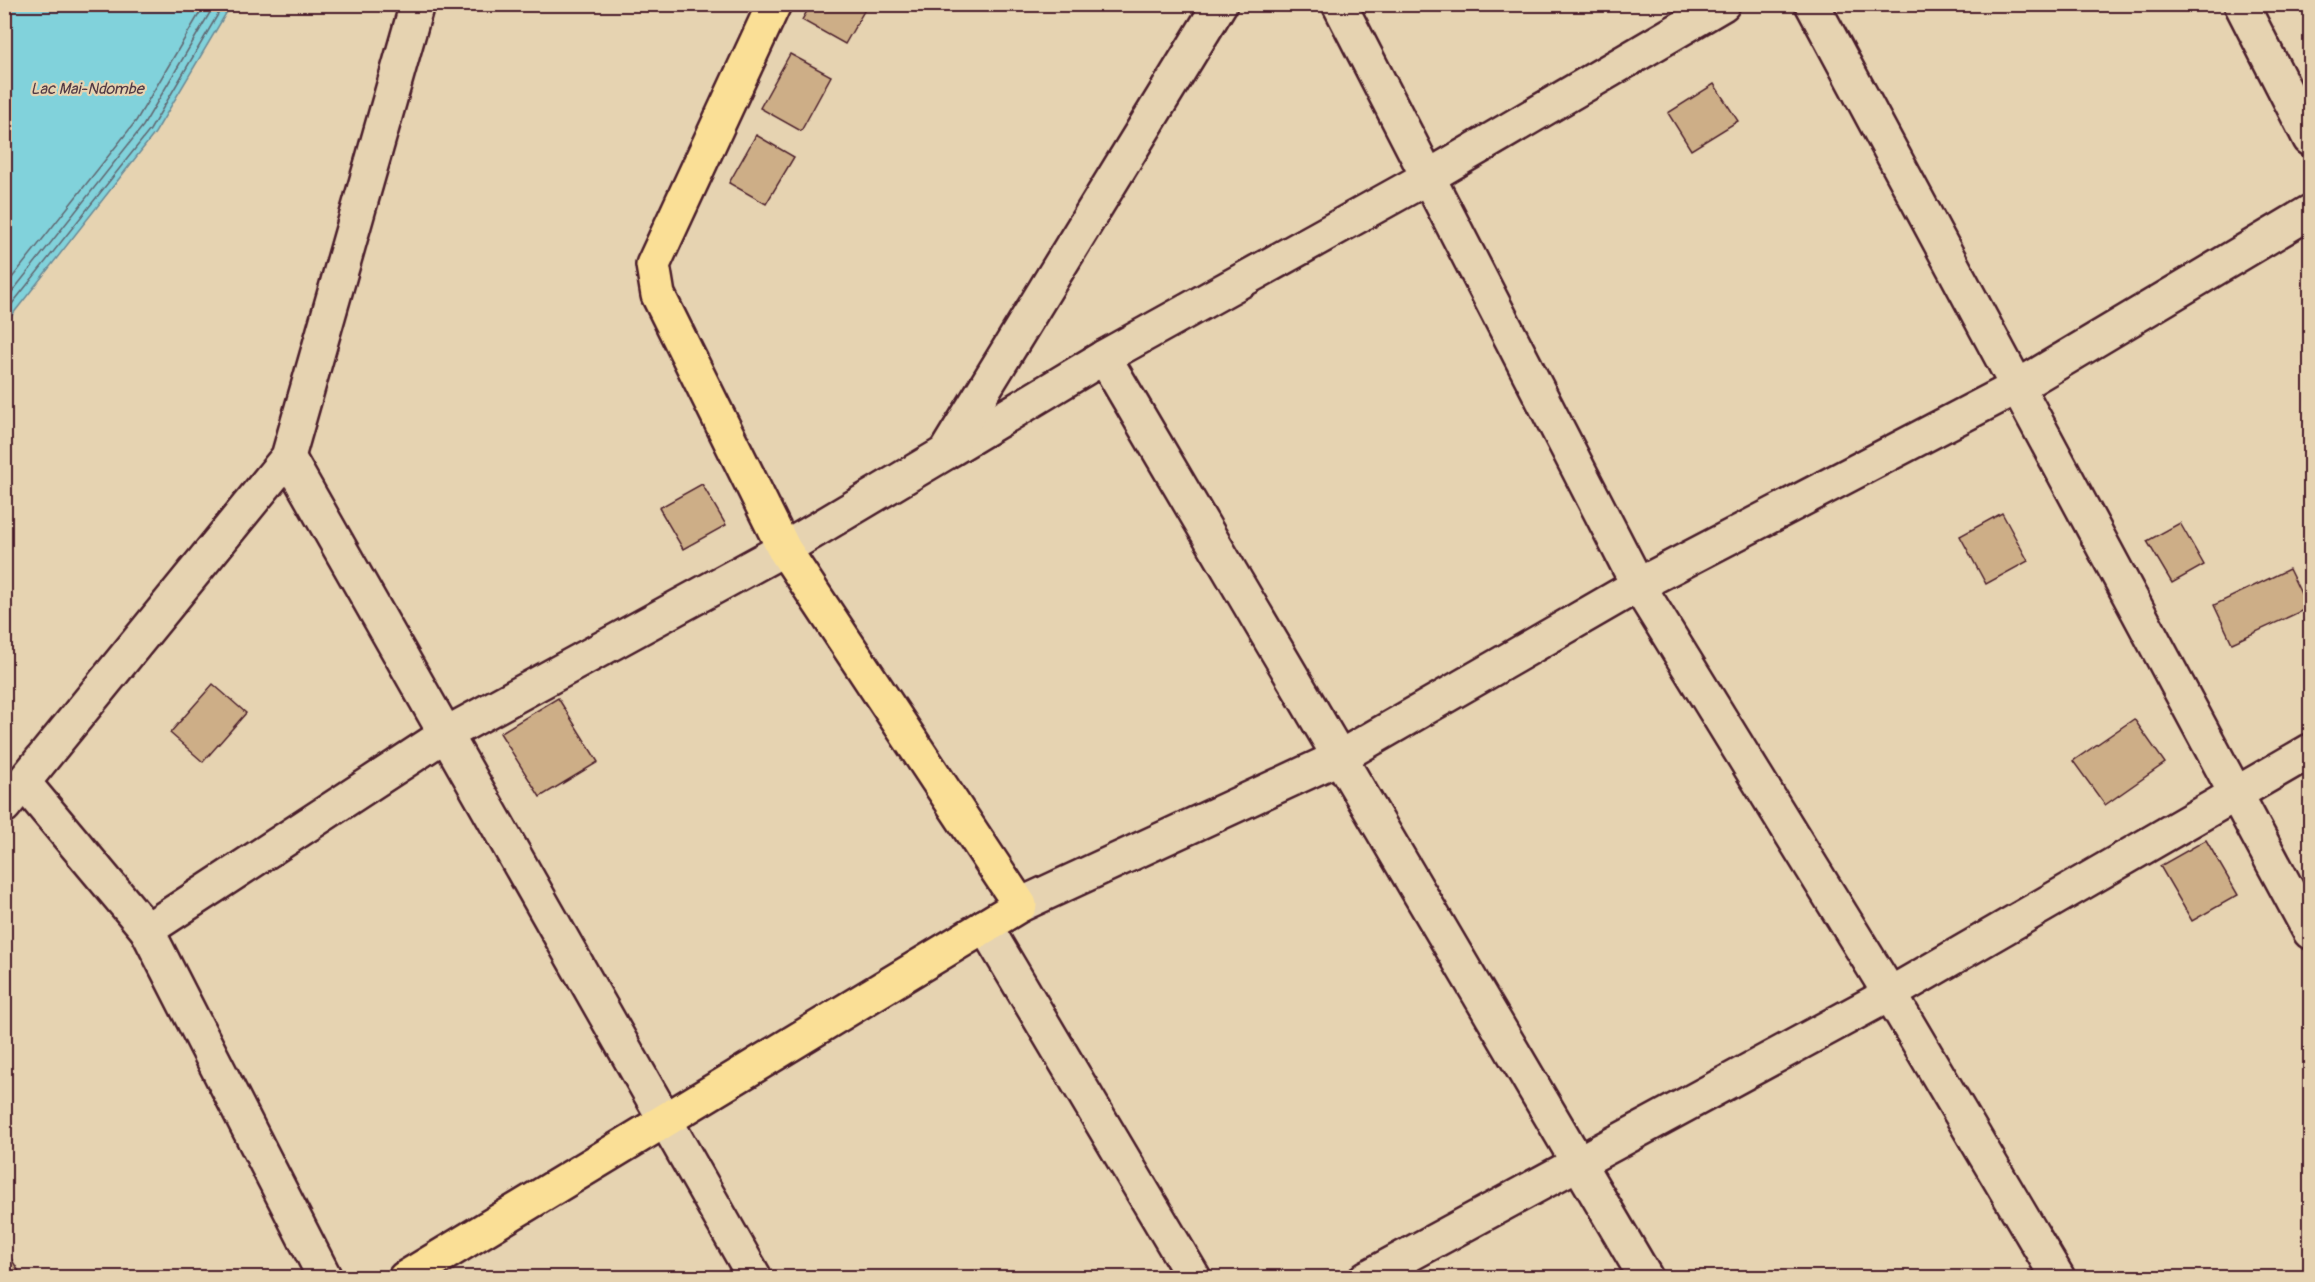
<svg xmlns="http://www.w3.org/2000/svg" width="2315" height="1282" viewBox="0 0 2315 1282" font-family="Pangolin,sans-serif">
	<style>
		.water { fill: #81d2db; stroke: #6b8a95; stroke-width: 1.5 }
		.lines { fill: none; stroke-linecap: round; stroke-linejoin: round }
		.shore { stroke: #606771; stroke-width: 1.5 }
		.building { fill: #cdae87; stroke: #4a1f2b; stroke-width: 1.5 }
		.street-casing { stroke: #4a1f2b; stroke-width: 38 }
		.primary-casing { stroke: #4a1f2b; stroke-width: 38 }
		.street { stroke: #e6d3b1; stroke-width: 33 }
		.primary { stroke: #fadf96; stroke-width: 33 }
		.labels { text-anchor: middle; stroke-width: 4.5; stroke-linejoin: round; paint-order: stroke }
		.water-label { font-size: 16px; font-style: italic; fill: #523a45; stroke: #e6d3b1 }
	</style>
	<rect width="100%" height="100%" fill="#e6d3b1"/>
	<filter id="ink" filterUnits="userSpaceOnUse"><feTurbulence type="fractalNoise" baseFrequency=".0167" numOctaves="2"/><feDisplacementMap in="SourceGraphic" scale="12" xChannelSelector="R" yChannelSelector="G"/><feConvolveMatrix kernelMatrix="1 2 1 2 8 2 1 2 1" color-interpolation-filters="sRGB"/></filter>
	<g filter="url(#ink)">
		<path class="water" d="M5 4 231 5 155 133 5 324Z"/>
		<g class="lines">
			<g class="shore">
				<path d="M4 288 136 121 205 4"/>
				<path d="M4 302 143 126 215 4"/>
				<path d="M4 314 150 130 224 4"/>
			</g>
		</g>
		<g class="building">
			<path d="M811 4H868L845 44 802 20Z"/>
			<path d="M790 54 831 76 801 131 760 108Z"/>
			<path d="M1714 84 1738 121 1691 150 1668 113Z"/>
			<path d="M756 135 794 157 766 204 729 183Z"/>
			<path d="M702 484 726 525 683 549 659 508Z"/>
			<path d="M2002 513 2028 561 1986 584 1960 536Z"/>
			<path d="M2180 523 2204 565 2172 583 2147 541Z"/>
			<path d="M2289 569 2308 608 2232 643 2214 605Z"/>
			<path d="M213 684 246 713 203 762 170 733Z"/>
			<path d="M558 698 598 762 540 797 500 733Z"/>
			<path d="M2134 719 2165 763 2105 805 2073 761Z"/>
			<path d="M2206 840 2238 895 2192 921 2160 866Z"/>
			<path d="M4 1247 23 1278H4Z"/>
		</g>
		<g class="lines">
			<g class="street-casing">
				<g id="street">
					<path d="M1339 4 1638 585 1890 994 2058 1278"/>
					<path d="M1812 4 2310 932"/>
					<path d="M2241 4 2310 139"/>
					<path d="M1104 357 1646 1278"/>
					<path d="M950 450 1104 357 1428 177 1723 4"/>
					<path d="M288 457 755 1278"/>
					<path d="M24 783 147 930 325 1278"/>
					<path d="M4 806 288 457 417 4"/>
					<path d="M1020 905 1340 757 1638 585 2017 387 2310 212"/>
					<path d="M985 926 1194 1278"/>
					<path d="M147 930 446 734 784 549 945 453 1220 4"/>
					<path d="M1366 1278 1890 994 2310 751"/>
				</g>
			</g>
			<g class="primary-casing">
				<path id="primary" d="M405 1278 1020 905 784 549 658 295 653 265 774 4"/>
			</g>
			<use href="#street" class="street"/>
			<use href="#primary" class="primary"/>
		</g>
	</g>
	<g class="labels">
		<g class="water-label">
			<text x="87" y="94">Lac Mai-Ndombe</text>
		</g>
	</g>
	<rect width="2315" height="1282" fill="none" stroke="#e6d3b1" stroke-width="24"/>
	<rect x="12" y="12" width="2291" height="1258" fill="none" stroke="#4a1f2b" stroke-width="2" filter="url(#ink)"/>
</svg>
